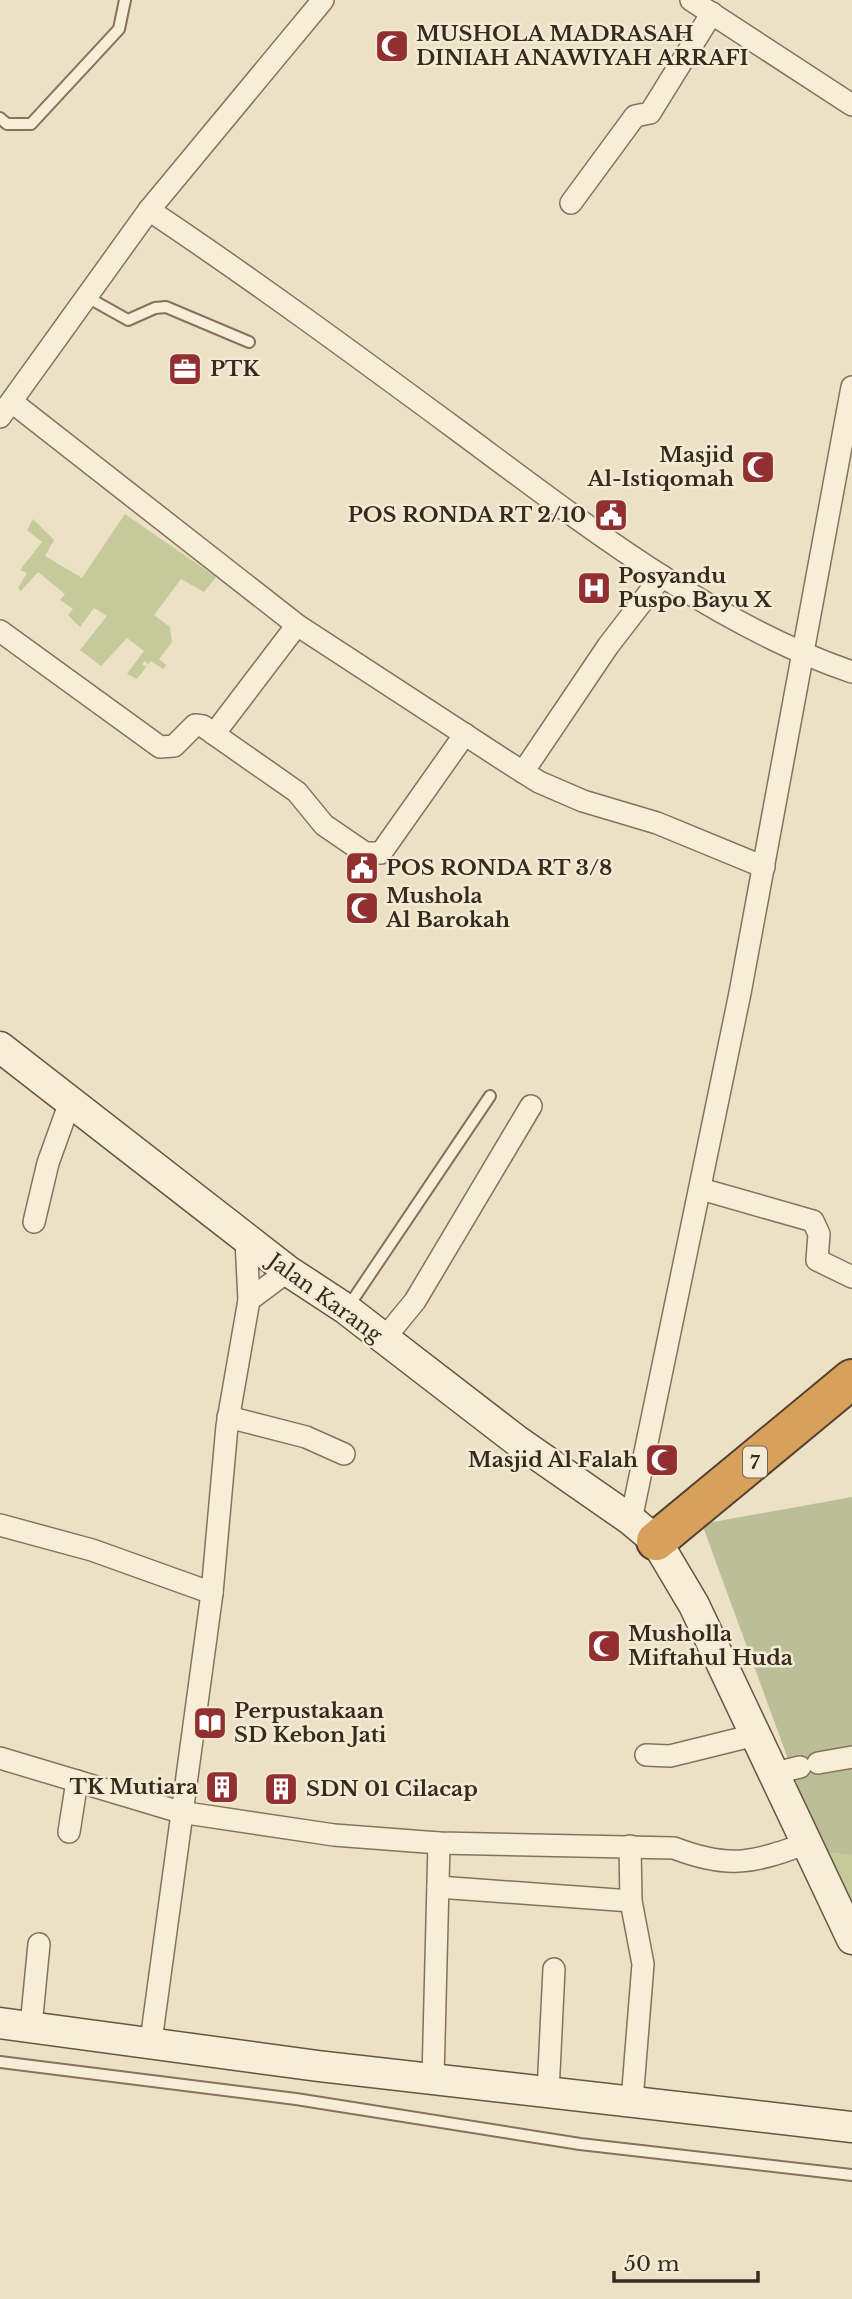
<svg xmlns="http://www.w3.org/2000/svg" width="852" height="2299" viewBox="0 0 852 2299" font-family="'Libre Baskerville',serif">
	<style>
		.green { fill: #c4ca9a }
		.cemetery { fill: #bbbf98 }
		.lines { fill: none; stroke-linecap: round; stroke-linejoin: round }
		.lane-casing { stroke: #86725c; stroke-width: 14 }
		.street-casing { stroke: #86725c; stroke-width: 24 }
		.secondary-casing { stroke: #68543f; stroke-width: 33 }
		.highway-casing { stroke: #544130; stroke-width: 42 }
		.lane { stroke: #f7eed8; stroke-width: 10 }
		.street { stroke: #f7eed8; stroke-width: 21 }
		.secondary { stroke: #f7eed8; stroke-width: 30 }
		.highway { stroke: #d7a05b; stroke-width: 38 }
		.labels { text-anchor: middle; stroke-width: 5; stroke-linejoin: round; paint-order: stroke }
		.shield { fill: #f4ebd5; stroke: #706556; stroke-width: 2 }
		.shield-label { font-size: 19px; font-weight: bold; fill: #372b1f }
		.poi-label { font-size: 21px; font-weight: bold; fill: #372b1f; stroke: #f4ebd5; text-anchor: start }
		.street-label { font-size: 21px; fill: #372b1f; stroke: #f4ebd5 }
	</style>
	<rect width="100%" height="100%" fill="#ece0c5"/>
	<g class="green">
		<path d="M125 514 216 577 204 592 181 579 154 615 170 627 172 642 159 659 166 665 163 669 151 661 148 664 145 661 142 664 146 667 137 679 127 674 144 651 127 638 101 666 80 650 107 616 94 608 80 627 68 615 73 609 60 600 65 594 38 572 21 591 18 588 27 573 20 570 42 542 27 530 33 519 54 540 45 556 82 578Z"/>
		<path d="M822 1852 852 1855V1919Z"/>
	</g>
	<path class="cemetery" d="M852 1497V1855L822 1852 702 1524Z"/>
	<g class="lines">
		<g class="lane-casing">
			<g id="lane">
				<path d="M0 118 7 124H31L119 29 125 0"/>
				<path d="M87 297 128 320 155 308 166 307 249 342"/>
				<path d="M348 1307 490 1096"/>
				<path d="M0 2062 296 2099 580 2144 852 2175"/>
			</g>
		</g>
		<g class="street-casing">
			<g id="street">
				<path d="M691 0 852 105"/>
				<path d="M571 203 635 116 650 113 712 13"/>
				<path d="M149 210C255 281 357 356 460 432 579 520 711 624 852 672"/>
				<path d="M12 402 297 625 504 760 539 782 583 801 657 823 764 867"/>
				<path d="M0 417 149 210 323 0"/>
				<path d="M297 625 214 734 297 792 324 825 365 853H381L465 734"/>
				<path d="M0 631 160 747 174 746 195 725 203 726 214 734"/>
				<path d="M523 772 608 646 662 576"/>
				<path d="M701 1189 813 1221 819 1234 817 1260 852 1277"/>
				<path d="M34 1222 48 1163 70 1102"/>
				<path d="M249 1300 288 1271"/>
				<path d="M383 1340 415 1301 531 1106"/>
				<path d="M228 1417 306 1437 344 1454"/>
				<path d="M631 1520 740 993 852 387"/>
				<path d="M0 1525 92 1550 212 1593"/>
				<path d="M646 1755 670 1756 755 1735"/>
				<path d="M0 1758 180 1812 334 1835 439 1843 674 1848C731 1870 754 1862 808 1843"/>
				<path d="M818 1763 852 1757"/>
				<path d="M775 1773 800 1767"/>
				<path d="M69 1832 77 1781"/>
				<path d="M630 1846 631 1901 643 1964 632 2101"/>
				<path d="M438 1887 631 1901"/>
				<path d="M31 2026 39 1944"/>
				<path d="M151 2041 212 1593 227 1426 249 1300 246 1240"/>
				<path d="M433 2079 439 1843"/>
				<path d="M548 2092 554 1969"/>
			</g>
		</g>
		<g class="secondary-casing">
			<g id="secondary">
				<path d="M0 1047 288 1271 346 1309 516 1440 631 1520 656 1541 694 1605 852 1939"/>
				<path d="M0 2023 318 2066 852 2127"/>
			</g>
		</g>
		<g class="highway-casing">
			<path id="highway" d="M656 1541 852 1379"/>
		</g>
		<use href="#lane" class="lane"/>
		<use href="#street" class="street"/>
		<use href="#secondary" class="secondary"/>
		<use href="#highway" class="highway"/>
	</g>
	<defs>
		<g id="mosque-square" transform="scale(1.75)"><rect x="-9" y="-9" width="18" height="18" rx="4" fill="#922f30" stroke="#f4ebd5"/><path d="M3.5-4.9A6 6 0 1 0 3.5 4.9A5 5 0 1 1 3.5-4.9Z" fill="#fff"/></g>
		<g id="office-square" transform="scale(1.75)"><rect x="-9" y="-9" width="18" height="18" rx="4" fill="#922f30" stroke="#f4ebd5"/><path d="M-6-3h4V-5.5h4V-3h4V5H-6ZM-1-4.5V-3h2v-1.5ZM-6 0V1H6V0Z" fill="#fff"/></g>
		<g id="civic-square" transform="scale(1.75)"><rect x="-9" y="-9" width="18" height="18" rx="4" fill="#922f30" stroke="#f4ebd5"/><path d="M-.6-6.5H3V-4.5H.6V-3L4-1V1h2V6H-6V1h2V-1L-.6-3ZM-1.2 2.5V6h2.4V2.5Z" fill="#fff"/></g>
		<g id="hospital-square" transform="scale(1.75)"><rect x="-9" y="-9" width="18" height="18" rx="4" fill="#922f30" stroke="#f4ebd5"/><path d="M-5-5h3v3.5h4V-5h3V5h-3V1.5h-4V5h-3Z" fill="#fff"/></g>
		<g id="library-square" transform="scale(1.75)"><rect x="-9" y="-9" width="18" height="18" rx="4" fill="#922f30" stroke="#f4ebd5"/><path d="M-6-4Q-3-5.5-.7-3.5V5Q-3 3-6 4ZM6-4Q3-5.5 .7-3.5V5Q3 3 6 4Z" fill="#fff"/></g>
		<g id="building-square" transform="scale(1.75)"><rect x="-9" y="-9" width="18" height="18" rx="4" fill="#922f30" stroke="#f4ebd5"/><path d="M-4-6H4V6H1V3H-1V6H-4ZM-2.5-4.3h1.7v1.8h-1.7ZM.8-4.3h1.7v1.8H.8ZM-2.5-1h1.7V.8h-1.7ZM.8-1h1.7V.8H.8Z" fill="#fff"/></g>
	</defs>
	<g fill-rule="evenodd">
		<use href="#mosque-square" x="392" y="46"/>
		<use href="#office-square" x="185" y="369"/>
		<use href="#mosque-square" x="758" y="467"/>
		<use href="#civic-square" x="611" y="515"/>
		<use href="#hospital-square" x="594" y="588"/>
		<use href="#civic-square" x="362" y="868"/>
		<use href="#mosque-square" x="362" y="908"/>
		<use href="#mosque-square" x="662" y="1460"/>
		<use href="#mosque-square" x="604" y="1646"/>
		<use href="#library-square" x="210" y="1723"/>
		<use href="#building-square" x="222" y="1787"/>
		<use href="#building-square" x="281" y="1789"/>
	</g>
	<g class="labels">
		<rect class="shield" x="743" y="1446.5" width="24" height="31" rx="5"/>
		<g class="shield-label">
			<text x="755" y="1469">7</text>
		</g>
		<g class="poi-label">
			<text x="416" y="41">MUSHOLA MADRASAH<tspan x="416" dy="24">DINIAH ANAWIYAH ARRAFI</tspan></text>
			<text x="210" y="376">PTK</text>
			<text x="734" y="462" text-anchor="end">Masjid<tspan x="734" dy="24">Al-Istiqomah</tspan></text>
			<text x="586" y="522" text-anchor="end">POS RONDA RT 2/10</text>
			<text x="618" y="583">Posyandu<tspan x="618" dy="24">Puspo Bayu X</tspan></text>
			<text x="386" y="875">POS RONDA RT 3/8</text>
			<text x="386" y="903">Mushola<tspan x="386" dy="24">Al Barokah</tspan></text>
			<text x="638" y="1467" text-anchor="end">Masjid Al Falah</text>
			<text x="628" y="1641">Musholla<tspan x="628" dy="24">Miftahul Huda</tspan></text>
			<text x="234" y="1718">Perpustakaan<tspan x="234" dy="24">SD Kebon Jati</tspan></text>
			<text x="198" y="1794" text-anchor="end">TK Mutiara</text>
			<text x="306" y="1796">SDN 01 Cilacap</text>
		</g>
		<g class="street-label">
			<text transform="translate(325 1298) rotate(36)" y="7">Jalan Karang</text>
		</g>
	</g>
	<path d="M614 2271v10h144v-10" fill="none" stroke="#372b1f" stroke-width="3.5"/>
	<text x="624" y="2271" font-size="21" fill="#372b1f" stroke="#f4ebd5" stroke-width="5" paint-order="stroke">50 m</text>
</svg>
